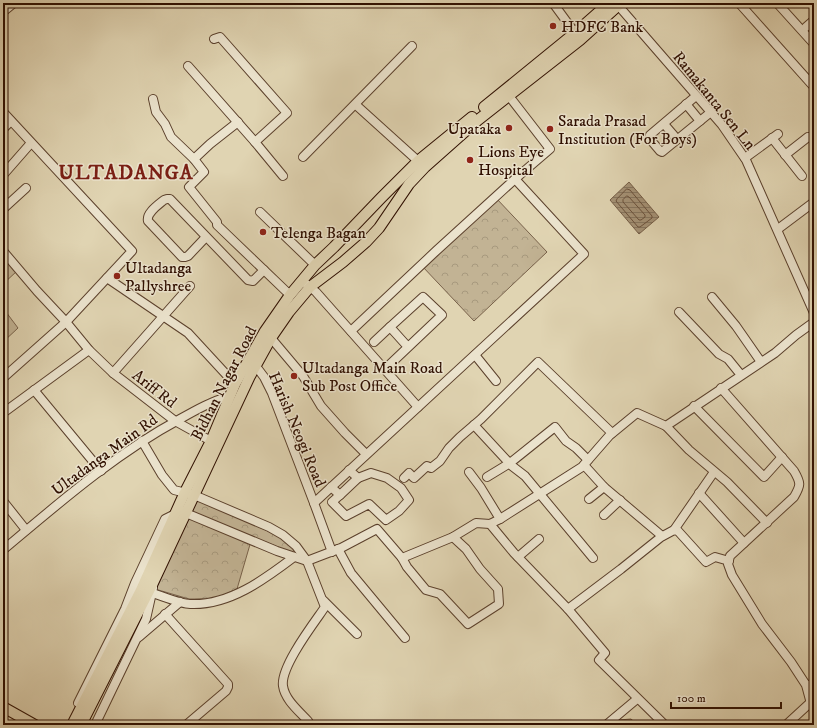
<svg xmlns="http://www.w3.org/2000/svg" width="817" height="728" viewBox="0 0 817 728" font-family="'IM FELL DW Pica',serif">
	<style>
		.park { fill: url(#park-crowns); stroke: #78614a }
		.water { fill: url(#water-rules); stroke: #755d46 }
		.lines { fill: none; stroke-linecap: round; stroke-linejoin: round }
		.shore { stroke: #6a503a; stroke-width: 1 }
		.minor-casing { stroke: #5b402c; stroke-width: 10 }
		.major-casing { stroke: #2f0f00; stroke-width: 12 }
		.minor { stroke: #ebe3cd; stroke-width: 8 }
		.major { stroke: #e0d4b2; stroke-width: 10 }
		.poi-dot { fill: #8f2418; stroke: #ebe3cd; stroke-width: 1.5 }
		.labels { text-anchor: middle; stroke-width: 3; stroke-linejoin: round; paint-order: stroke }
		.poi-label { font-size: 16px; fill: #2f0f00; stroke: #ebe3cd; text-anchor: start }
		.street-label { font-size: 16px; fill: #2f0f00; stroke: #ebe3cd }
		.district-label { font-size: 20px; font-weight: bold; letter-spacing: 1px; fill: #7a1f14; stroke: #ebe3cd }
	</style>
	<defs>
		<pattern id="park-crowns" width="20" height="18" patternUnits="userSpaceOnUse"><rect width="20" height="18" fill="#c2b394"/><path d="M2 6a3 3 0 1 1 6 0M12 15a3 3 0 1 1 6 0" fill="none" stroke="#a7997e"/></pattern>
		<pattern id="water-rules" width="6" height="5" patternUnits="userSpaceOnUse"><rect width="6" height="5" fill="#a49175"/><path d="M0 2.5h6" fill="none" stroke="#86755e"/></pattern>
	</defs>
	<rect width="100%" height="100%" fill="#e0d4b2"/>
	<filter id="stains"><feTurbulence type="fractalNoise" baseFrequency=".005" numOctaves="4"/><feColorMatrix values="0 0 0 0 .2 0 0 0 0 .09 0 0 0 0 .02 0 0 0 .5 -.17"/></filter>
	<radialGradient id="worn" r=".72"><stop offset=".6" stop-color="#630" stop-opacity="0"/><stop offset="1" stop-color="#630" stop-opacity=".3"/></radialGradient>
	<g class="park">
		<path d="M496 198 547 252 474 321 422 266Z"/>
		<path d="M3 255 17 271 3 284Z"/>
		<path d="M3 308 18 328 3 342Z"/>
		<path d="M193 497 279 536 302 557 188 510Z"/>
		<path d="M186 515 251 541 237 589 214 599H189L155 589Z"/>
	</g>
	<g class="water">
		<path d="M629 182 659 217 639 234 610 200Z"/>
		<path d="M631 719 638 725H612L619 720Z"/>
	</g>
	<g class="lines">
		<g class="shore">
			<path d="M627 189 630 190 652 216V218L640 227H638L616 201 617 199Z"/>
			<path d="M627 196 629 197 645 215V217L641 220H639L623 202V200Z"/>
		</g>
		<g class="minor-casing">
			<g id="minor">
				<path d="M553 3 575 33"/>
				<path d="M616 3 722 125 746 160 814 313"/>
				<path d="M739 3 814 87"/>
				<path d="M777 3 814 44"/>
				<path d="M3 12 14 3"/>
				<path d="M806 27 814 20"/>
				<path d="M214 39 220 37 287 113 255 142 283 176"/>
				<path d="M188 66 255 142"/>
				<path d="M696 96 650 135 649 138 660 151 662 152 711 112"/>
				<path d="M153 99 156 112 165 124 171 137 194 159 204 172 189 187 217 222V225L290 295"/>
				<path d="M686 104 700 121"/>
				<path d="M356 105 418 161"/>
				<path d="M3 112 132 251 66 322 3 378"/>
				<path d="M664 124 677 139"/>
				<path d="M3 129 11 121"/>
				<path d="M772 138 802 176"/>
				<path d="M785 155 808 137"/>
				<path d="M303 157 412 46"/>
				<path d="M745 158 778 134"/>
				<path d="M194 159 210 144 238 122"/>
				<path d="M3 175 31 143"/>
				<path d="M3 209 26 188"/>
				<path d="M260 212 315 265"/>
				<path d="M778 229 814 202"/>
				<path d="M206 237 188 256 185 257H182L148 221C146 213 158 205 164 200L167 199H170L248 280 253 281 264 270"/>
				<path d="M3 251 37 291 66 322 89 350 113 373 175 421 211 441"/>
				<path d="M107 278 188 333 235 384"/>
				<path d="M305 283 316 292 418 407"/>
				<path d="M712 297 736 326 761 362"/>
				<path d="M679 312 719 354 728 359 741 375"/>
				<path d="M351 331 436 251 515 179 550 149 509 96"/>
				<path d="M271 338 303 376 321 406 345 433 366 454"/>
				<path d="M374 342 390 327"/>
				<path d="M475 355 496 381"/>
				<path d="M255 365 264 377 272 393 314 503"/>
				<path d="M385 369 442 315 423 297 390 327 408 347"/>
				<path d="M113 373 190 286"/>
				<path d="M721 388 794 471C801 483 801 485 794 497L730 556 728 564 732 575 762 624 791 662 806 685 810 700 814 706"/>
				<path d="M34 390 101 471"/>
				<path d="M694 406 764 477 782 457"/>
				<path d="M3 413 89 350"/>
				<path d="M474 425 512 466 525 476 593 558"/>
				<path d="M666 426 689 450 727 482 767 523"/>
				<path d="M142 441 162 475 174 490 194 495 269 527 283 535 296 546 307 561 325 607C314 623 280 667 283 686 285 700 299 711 308 721L310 725"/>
				<path d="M584 465 604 487 662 536"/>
				<path d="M469 472 481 488 500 519"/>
				<path d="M487 477 510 463 555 427 566 441 576 448 588 460"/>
				<path d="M404 478 409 473 414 478 427 466 431 468 440 461 449 448 460 437 481 419 538 362 612 433"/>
				<path d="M331 487 340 495 332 502 346 516 369 504 386 520 399 511 409 500 401 488 387 478 371 473 358 478 349 470"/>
				<path d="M699 493 744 543"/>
				<path d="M340 495 358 478"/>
				<path d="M589 499 604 487"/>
				<path d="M3 501 26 530"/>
				<path d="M181 511 277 551 307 561 341 548 377 529 402 558 453 537 476 523 490 524 500 519 582 467 609 436 637 413 666 426 775 353 796 335 814 322"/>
				<path d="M604 515 620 500"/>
				<path d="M490 524 514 553 568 609 605 653 599 660 665 725"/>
				<path d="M674 530 714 472"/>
				<path d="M338 549 351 573 405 638"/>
				<path d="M3 550C59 503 115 454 180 419 196 410 212 401 230 396"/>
				<path d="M332 552 314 503 584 254 515 179"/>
				<path d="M518 557 539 539"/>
				<path d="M402 558 407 567 426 590 440 594 468 624 499 604 498 589 480 569 466 549 453 537"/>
				<path d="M152 593C162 596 181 604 190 604 229 606 265 579 294 557"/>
				<path d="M324 601 357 634"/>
				<path d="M568 609 621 569 661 537 674 530 678 531 706 562 715 557 729 561"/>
				<path d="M165 614 228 684V687L226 691 186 725"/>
				<path d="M139 637 180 602"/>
				<path d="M807 687 814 682"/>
				<path d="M78 703 125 609 135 583 165 519 175 514"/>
				<path d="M95 725 146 619 153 588"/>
				<path d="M606 725 637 699"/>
				<path d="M786 725 811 702"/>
			</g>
		</g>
		<g class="major-casing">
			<g id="major">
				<path d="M484 107 575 33 609 3"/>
				<path d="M3 707 35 725"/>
				<path d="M72 725 141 590 185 492 211 441 235 384 265 331 290 295 315 265 334 247 381 198 418 161 472 117"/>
				<path d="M81 725 153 583 250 376 271 338 289 312 310 287 343 262 366 242 379 228 409 184 425 167 478 120 580 40 621 3"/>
			</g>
		</g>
		<use href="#minor" class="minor"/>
		<use href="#major" class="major"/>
	</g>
	<g class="poi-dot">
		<circle cx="553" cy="26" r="4"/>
		<circle cx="509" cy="128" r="4"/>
		<circle cx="550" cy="129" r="4"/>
		<circle cx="470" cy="160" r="4"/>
		<circle cx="263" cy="232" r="4"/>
		<circle cx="117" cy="276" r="4"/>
		<circle cx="294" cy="376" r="4"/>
	</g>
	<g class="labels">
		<g class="poi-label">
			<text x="561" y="32">HDFC Bank</text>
			<text x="558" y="126">Sarada Prasad<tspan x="558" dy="18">Institution (For Boys)</tspan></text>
			<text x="501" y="134" text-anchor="end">Upataka</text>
			<text x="478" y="157">Lions Eye<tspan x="478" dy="18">Hospital</tspan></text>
			<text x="271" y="238">Telenga Bagan</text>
			<text x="125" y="273">Ultadanga<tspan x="125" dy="18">Pallyshree</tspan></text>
			<text x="302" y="373">Ultadanga Main Road<tspan x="302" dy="18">Sub Post Office</tspan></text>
		</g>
		<g class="street-label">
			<text transform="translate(715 100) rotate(51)" y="6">Ramakanta Sen Ln</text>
			<text transform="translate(223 383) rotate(-63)" y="6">Bidhan Nagar Road</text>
			<text transform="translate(155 388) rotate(38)" y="6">Ariff Rd</text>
			<text transform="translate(298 429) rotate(67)" y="6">Harish Neogi Road</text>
			<text transform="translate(104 454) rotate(-36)" y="6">Ultadanga Main Rd</text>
		</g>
		<g class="district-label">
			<text x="126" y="179">ULTADANGA</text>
		</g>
	</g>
	<rect width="817" height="728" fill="none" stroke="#e0d4b2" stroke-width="16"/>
	<rect x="4" y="4" width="809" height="720" fill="none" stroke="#2f0f00" stroke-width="2"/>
	<rect x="8" y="8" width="801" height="712" fill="none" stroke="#2f0f00"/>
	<path d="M671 702v6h110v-6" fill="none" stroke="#2f0f00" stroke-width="2"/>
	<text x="677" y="702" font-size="12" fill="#2f0f00" stroke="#ebe3cd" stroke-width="3" paint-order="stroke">100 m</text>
	<rect width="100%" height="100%" filter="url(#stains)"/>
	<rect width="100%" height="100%" fill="url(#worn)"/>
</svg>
